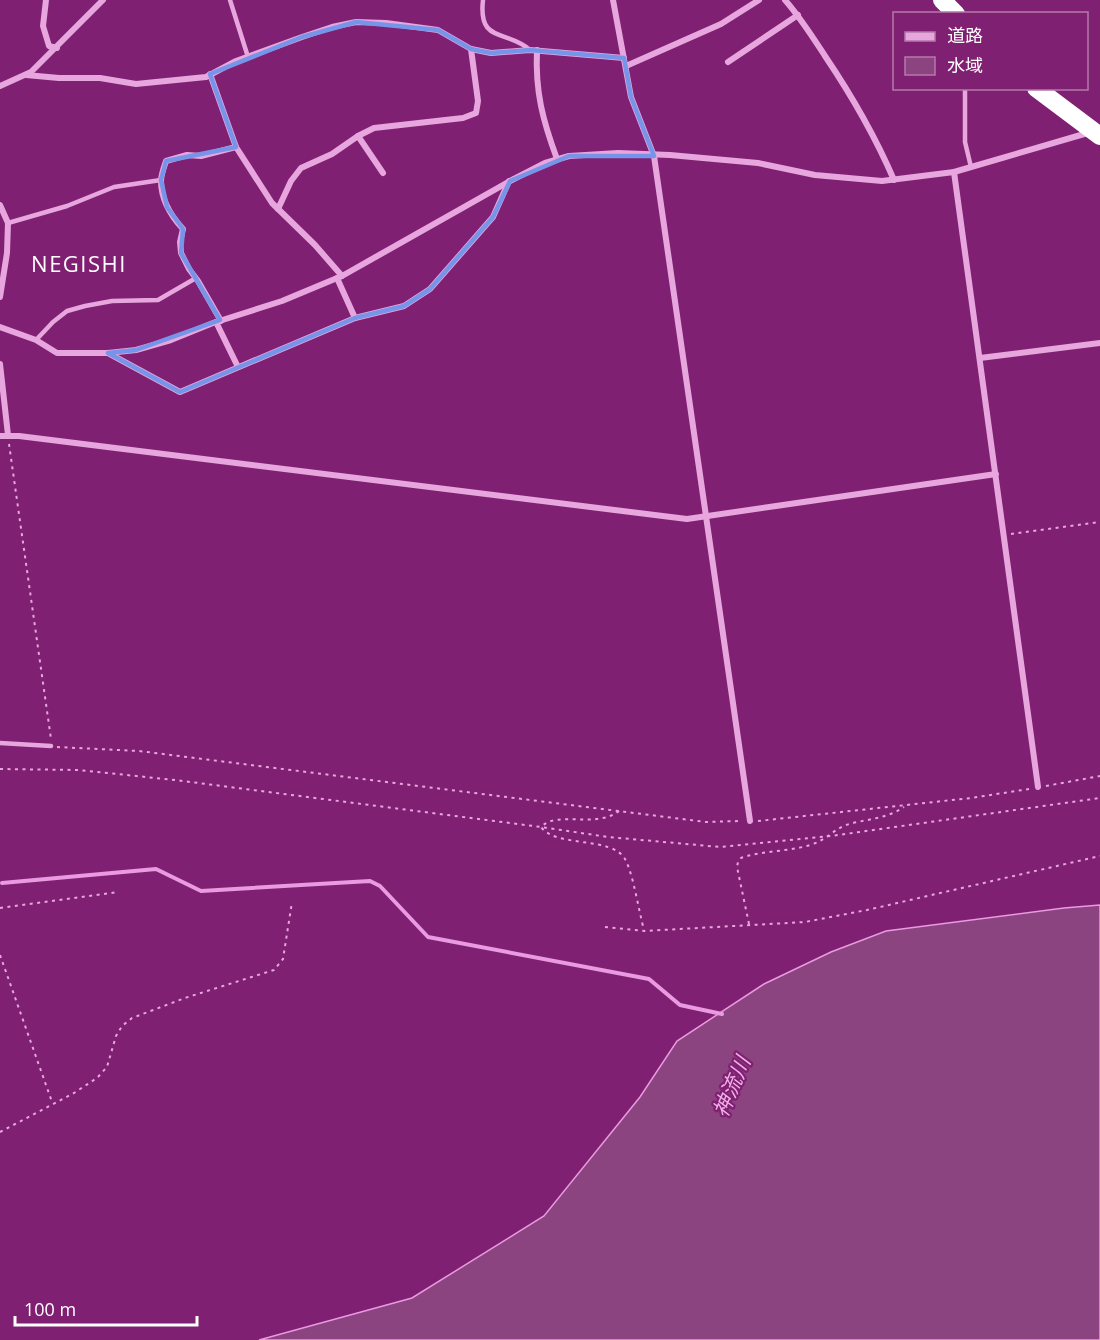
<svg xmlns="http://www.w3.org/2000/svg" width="1100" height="1340" viewBox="0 0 1100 1340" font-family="'Open Sans','Noto Sans JP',sans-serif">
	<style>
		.water { fill: #8b4480; stroke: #e99ae0; stroke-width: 1.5 }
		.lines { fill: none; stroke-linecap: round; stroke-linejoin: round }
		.stream { stroke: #e99ae0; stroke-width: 4 }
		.path { stroke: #e8a6df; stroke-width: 2; stroke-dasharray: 3 4.5; stroke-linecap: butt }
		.lane { stroke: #e8a6df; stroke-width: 4.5 }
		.street { stroke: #e8a6df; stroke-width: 6 }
		.highway { stroke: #fff; stroke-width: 18 }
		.marked { fill: none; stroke: #7795e8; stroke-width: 4.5; stroke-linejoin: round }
		.labels { text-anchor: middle; stroke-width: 4.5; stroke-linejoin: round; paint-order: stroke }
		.water-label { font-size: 21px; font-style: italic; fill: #efb1e8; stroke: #802072 }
		.quarter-label { font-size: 22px; letter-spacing: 1.5px; fill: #fff; stroke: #802072 }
	</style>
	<rect width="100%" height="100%" fill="#802072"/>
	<path class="water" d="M1100 905V1340H259L412 1298 544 1216 640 1097 677 1041 764 984 831 952 886 931 1064 908Z"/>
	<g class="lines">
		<path class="stream" d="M2 883 156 869 201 891 370 881 380 886 428 937 649 979 680 1005 722 1014"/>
		<g class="path">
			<path d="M9 444 51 739"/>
			<path d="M1011 534 1100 522"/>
			<path d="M57 747 139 751 706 822 740 821"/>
			<path d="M0 769 78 770 175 780 541 827 608 837 720 847 831 836 1100 798"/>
			<path d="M1046 786 1100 776"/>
			<path d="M619 811C596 829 557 810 541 827 556 848 612 836 625 859 633 873 639 912 644 930"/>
			<path d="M758 821 971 798 1029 789"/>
			<path d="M0 908 118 892"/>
			<path d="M749 924 737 867 738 862 741 858C764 850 788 852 810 845 825 841 833 830 846 825 865 819 887 819 904 807"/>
			<path d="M605 927 644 931 805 922 867 910 1100 856"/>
			<path d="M0 955 52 1102"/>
			<path d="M0 1132 74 1093 97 1078 107 1067 116 1036 122 1026 132 1018 185 998 274 970 283 959 292 902"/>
		</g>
		<g class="lane">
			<path d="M230 0 248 57"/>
			<path d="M483 0C478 44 506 29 530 50"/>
			<path d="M965 88V142L971 167"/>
			<path d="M8 223 67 206 114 187 161 180"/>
			<path d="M36 340 53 322 67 311 85 306 112 301 158 300 196 278"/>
			<path d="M0 743 51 746"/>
		</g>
		<g class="street">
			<path d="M46 0 43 26 49 46 57 48"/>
			<path d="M613 0 631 97 654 156 750 821"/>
			<path d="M785 0C800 17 812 36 825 56 852 96 875 136 894 180"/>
			<path d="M537 50C535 92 543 121 557 159"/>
			<path d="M728 62 798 15"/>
			<path d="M626 66 721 24 759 0"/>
			<path d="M210 74 236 147 272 203 315 245 342 276"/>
			<path d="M26 75 59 78H100L136 84 206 77 236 61 302 37 332 27 356 22 386 23 438 30 471 49 491 53 530 50 624 58"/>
			<path d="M0 86 31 72 103 0"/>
			<path d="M358 136 383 173"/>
			<path d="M954 172 1038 787"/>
			<path d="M0 205 8 223 7 253 0 297"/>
			<path d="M278 209 291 181 301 168 332 154 358 136 374 128 463 118 476 113 478 101 471 49"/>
			<path d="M337 278 355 318"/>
			<path d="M221 321 198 281 189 269 181 253 180 242 183 229C171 216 161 199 161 181 161 175 164 167 166 161L187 155 201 156 236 147"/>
			<path d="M216 322 238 367"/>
			<path d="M0 327 36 340 57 353H108L136 350 171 340 213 323 282 301 342 276 510 181 545 163 569 156 618 153 670 155 758 163 815 175 882 181 954 172 1091 132"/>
			<path d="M108 353 180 392 355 318 404 306 430 289 493 217 509 181"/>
			<path d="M980 358 1100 343"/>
			<path d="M0 364 8 435"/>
			<path d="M0 436H19L687 519 996 474"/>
		</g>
		<g class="highway">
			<path d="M942 0 956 14"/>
			<path d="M1036 88 1100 136"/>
		</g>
	</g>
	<path class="marked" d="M356 22 438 30 471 49 491 53 530 50 624 58 631 97 654 156H569L510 181 493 217 430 289 404 306 355 318 180 392 108 353 136 350 220 320 181 253 183 229 167 207 161 180 166 161 236 147 210 74 302 37Z"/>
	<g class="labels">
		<g class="water-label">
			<text transform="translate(732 1087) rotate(-67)" y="7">神流川</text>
		</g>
		<g class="quarter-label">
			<text x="79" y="272">NEGISHI</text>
		</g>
	</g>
	<rect x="893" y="12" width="195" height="78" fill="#802072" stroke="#b379aa" stroke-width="1.5"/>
	<rect x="905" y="32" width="30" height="9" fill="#e8a6df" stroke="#b379aa" stroke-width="1.5"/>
	<text x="947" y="42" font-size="18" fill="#ffffff">道路</text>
	<rect x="905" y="57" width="30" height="18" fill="#8b4480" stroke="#b379aa" stroke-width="1.5"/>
	<text x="947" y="72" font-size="18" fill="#ffffff">水域</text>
	<path d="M15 1316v9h182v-9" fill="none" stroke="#ffffff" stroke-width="3"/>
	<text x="24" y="1316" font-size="18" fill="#ffffff" stroke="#802072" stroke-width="4.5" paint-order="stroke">100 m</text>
</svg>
